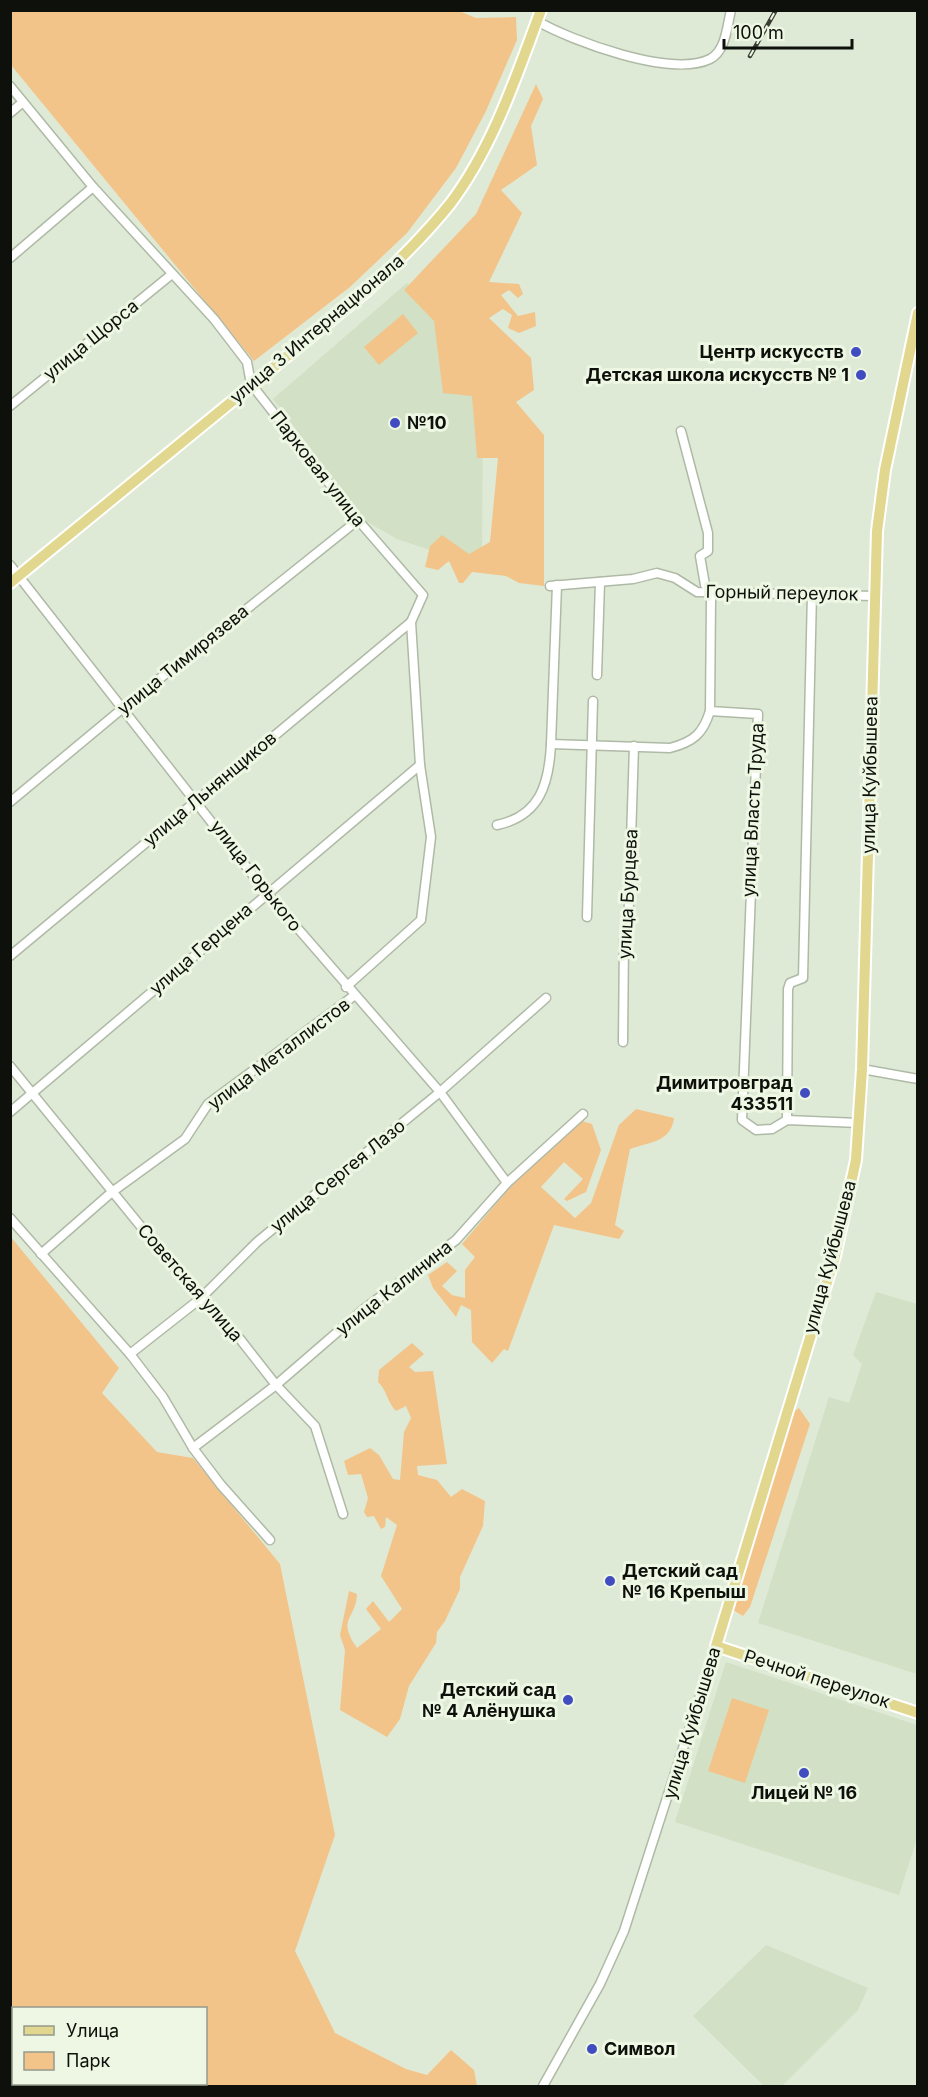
<svg xmlns="http://www.w3.org/2000/svg" width="928" height="2097" viewBox="0 0 928 2097" font-family="Inter,sans-serif">
	<style>
		.built { fill: #d2e0c5 }
		.green { fill: #f3c489; fill-rule: evenodd }
		.lines { fill: none; stroke-linecap: round; stroke-linejoin: round }
		.minor-casing { stroke: #afbaa6; stroke-width: 11 }
		.major-casing { stroke: #fff; stroke-width: 14 }
		.minor { stroke: #fff; stroke-width: 8 }
		.major { stroke: #e2d78e; stroke-width: 10 }
		.rail-casing { stroke: #3a3e35; stroke-width: 4.5 }
		.rail { stroke: #edf7e3; stroke-width: 2; stroke-dasharray: 7; stroke-linecap: butt }
		.poi-dot { fill: #404cc0; stroke: #edf7e3; stroke-width: 2 }
		.labels { text-anchor: middle; stroke-width: 6; stroke-linejoin: round; paint-order: stroke }
		.street-label { font-size: 18px; fill: #0e110b; stroke: #edf7e3 }
		.poi-label { font-size: 18px; font-weight: bold; fill: #0e110b; stroke: #edf7e3; text-anchor: end }
	</style>
	<rect width="100%" height="100%" fill="#dfead6"/>
	<g class="built">
		<path d="M407 283 442 321 483 391 482 559 451 557 397 539 366 521 273 399Z"/>
		<path d="M876 1292 917 1304V1674L758 1623 829 1397 849 1403 862 1364 853 1355Z"/>
		<path d="M726 1662 917 1725V1838L899 1895 675 1822Z"/>
		<path d="M766 1945 868 1988 858 2010 782 2086H764L693 2016Z"/>
	</g>
	<g class="green">
		<path d="M10 11H459L476 18 516 17 517 40 486 111 456 168 407 233 350 287 254 361 11 65Z"/>
		<path d="M536 84 543 99 531 126 537 165 501 190 522 213 489 282 519 284 523 294 518 298 509 290 501 295 518 316 535 312 536 326 519 333 508 328 512 315 503 309 489 318 531 358 534 390 516 402 544 435V586L519 583 506 576 472 572 463 583H459L449 561 438 570 425 567 430 546 442 535 469 554 490 542 498 458H477L472 396 443 393 434 321 404 290 476 214Z"/>
		<path d="M403 314 418 333 379 365 364 347Z"/>
		<path d="M636 1109 674 1118C671 1142 650 1142 630 1149L615 1225 624 1231 619 1239 554 1225 508 1351 504 1349 492 1363 472 1342 471 1310 461 1305 456 1317 433 1288 428 1275 447 1262 457 1271 442 1286 452 1295 465 1298V1270L475 1257 462 1244 512 1185 582 1121 592 1124 601 1150 586 1192 567 1201 564 1199 583 1179 564 1162 541 1187 575 1218 591 1203 619 1125Z"/>
		<path d="M10 1236 119 1368 102 1393 157 1452 193 1458 280 1564 335 1835 295 1951 335 2033 406 2069 427 2075 451 2050 474 2070 477 2086H11ZM14 2008H206V2084H14Z"/>
		<path d="M412 1343 424 1354 409 1367 415 1372 433 1371 447 1464 417 1466 418 1475 437 1480 451 1497 462 1489 485 1501 483 1526 460 1577V1589L445 1621 437 1632 436 1643 409 1686 400 1719 387 1737 340 1710 345 1650 340 1635 349 1591 357 1594C356 1620 336 1618 357 1648L381 1629 366 1609 373 1601 389 1622 402 1609 381 1576 397 1525 386 1517 385 1527 381 1529 374 1516 367 1517 364 1512 368 1498 361 1474 348 1475 344 1461 370 1448 379 1455 393 1479 400 1480 404 1432 411 1418 406 1406 396 1411C387 1402 387 1390 378 1382L379 1370Z"/>
		<path d="M799 1408 810 1424 750 1607 743 1616 733 1610 793 1412Z"/>
		<path d="M732 1698 769 1710 745 1783 708 1771Z"/>
	</g>
	<g class="lines">
		<g class="minor-casing">
			<g id="minor">
				<path d="M537 21C572 41 671 78 710 59 726 51 727 26 731 10"/>
				<path d="M10 86 93 187 214 319 247 362 251 384 358 520 423 595 411 622 420 765 431 837 421 920 346 987"/>
				<path d="M10 113 23 102"/>
				<path d="M10 258 93 187"/>
				<path d="M10 406 172 274"/>
				<path d="M681 431 708 533V551L700 556 705 585 714 593 711 599 710 711 758 714 742 1120 756 1130 772 1129 787 1120 859 1123"/>
				<path d="M10 565 267 893 440 1092 507 1183"/>
				<path d="M557 585 551 744 670 748C693 742 703 734 710 711"/>
				<path d="M550 586 633 579 657 573 675 578 697 592 875 596"/>
				<path d="M597 675 600 582"/>
				<path d="M10 802 123 708 358 520"/>
				<path d="M497 825C540 816 549 784 551 744"/>
				<path d="M587 917 593 701"/>
				<path d="M10 956 411 622"/>
				<path d="M623 1042 624 940 628 933 634 746"/>
				<path d="M10 1066 200 1299 240 1339 276 1385 315 1426 343 1514"/>
				<path d="M862 1069 918 1079"/>
				<path d="M10 1112 420 765"/>
				<path d="M787 1120 788 989 790 983 803 978 812 593"/>
				<path d="M10 1218 130 1354 163 1397 193 1448 221 1485 270 1540"/>
				<path d="M41 1254 112 1192 185 1139 208 1104 355 995"/>
				<path d="M130 1354 200 1299 257 1242 440 1092 546 998"/>
				<path d="M193 1448 276 1385 364 1309 456 1240 507 1183 583 1114"/>
				<path d="M543 2086 600 1984 624 1931 716 1646"/>
			</g>
		</g>
		<g class="major-casing">
			<g id="major">
				<path d="M918 313 885 470 877 531 862 1069 856 1160 835 1256 716 1646 918 1713"/>
				<path d="M10 583 368 290C397 262 425 235 450 204 493 147 516 77 541 10"/>
			</g>
		</g>
		<use href="#minor" class="minor"/>
		<use href="#major" class="major"/>
		<g class="rail-casing">
			<path id="rail" d="M750 56 776 10"/>
		</g>
		<use href="#rail" class="rail"/>
	</g>
	<g class="poi-dot">
		<circle cx="856" cy="352" r="6"/>
		<circle cx="861" cy="375" r="6"/>
		<circle cx="395" cy="423" r="6"/>
		<circle cx="805" cy="1093" r="6"/>
		<circle cx="610" cy="1581" r="6"/>
		<circle cx="568" cy="1700" r="6"/>
		<circle cx="804" cy="1773" r="6"/>
		<circle cx="592" cy="2049" r="6"/>
	</g>
	<g class="labels">
		<g class="street-label">
			<text transform="translate(317 329) rotate(-40)" y="6">улица 3 Интернационала</text>
			<text transform="translate(91 340) rotate(-39)" y="6">улица Щорса</text>
			<text transform="translate(318 469) rotate(52)" y="6">Парковая улица</text>
			<text transform="translate(782 593) rotate(1)" y="6">Горный переулок</text>
			<text transform="translate(183 660) rotate(-39)" y="6">улица Тимирязева</text>
			<text transform="translate(870 775) rotate(-89)" y="6">улица Куйбышева</text>
			<text transform="translate(210 789) rotate(-40)" y="6">улица Льнянщиков</text>
			<text transform="translate(753 810) rotate(-87)" y="6">улица Власть Труда</text>
			<text transform="translate(256 876) rotate(52)" y="6">улица Горького</text>
			<text transform="translate(628 894) rotate(-87)" y="6">улица Бурцева</text>
			<text transform="translate(201 949) rotate(-41)" y="6">улица Герцена</text>
			<text transform="translate(279 1054) rotate(-37)" y="6">улица Металлистов</text>
			<text transform="translate(338 1176) rotate(-39)" y="6">улица Сергея Лазо</text>
			<text transform="translate(830 1257) rotate(-75)" y="6">улица Куйбышева</text>
			<text transform="translate(190 1283) rotate(49)" y="6">Советская улица</text>
			<text transform="translate(394 1288) rotate(-38)" y="6">улица Калинина</text>
			<text transform="translate(817 1679) rotate(18)" y="6">Речной переулок</text>
			<text transform="translate(692 1723) rotate(-73)" y="6">улица Куйбышева</text>
		</g>
		<g class="poi-label">
			<text x="844" y="358">Центр искусств</text>
			<text x="849" y="381">Детская школа искусств № 1</text>
			<text x="407" y="429" text-anchor="start">№10</text>
			<text x="793" y="1089">Димитровград<tspan x="793" dy="21">433511</tspan></text>
			<text x="622" y="1577" text-anchor="start">Детский сад<tspan x="622" dy="21">№ 16 Крепыш</tspan></text>
			<text x="556" y="1696">Детский сад<tspan x="556" dy="21">№ 4 Алёнушка</tspan></text>
			<text x="804" y="1799" text-anchor="middle">Лицей № 16</text>
			<text x="604" y="2055" text-anchor="start">Символ</text>
		</g>
	</g>
	<rect width="928" height="2097" fill="none" stroke="#0e110b" stroke-width="24"/>
	<rect x="12" y="2007" width="195" height="78" fill="#edf7e3" stroke="#949b8d" stroke-width="1.5"/>
	<rect x="24" y="2026" width="30" height="9" fill="#e2d78e" stroke="#949b8d" stroke-width="1.5"/>
	<text x="66" y="2037" font-size="18" fill="#0e110b">Улица</text>
	<rect x="24" y="2052" width="30" height="18" fill="#f3c489" stroke="#949b8d" stroke-width="1.5"/>
	<text x="66" y="2067" font-size="18" fill="#0e110b">Парк</text>
	<path d="M724 39v9h128v-9" fill="none" stroke="#0e110b" stroke-width="3"/>
	<text x="733" y="39" font-size="18" fill="#0e110b" stroke="#edf7e3" stroke-width="4.5" paint-order="stroke">100 m</text>
</svg>
